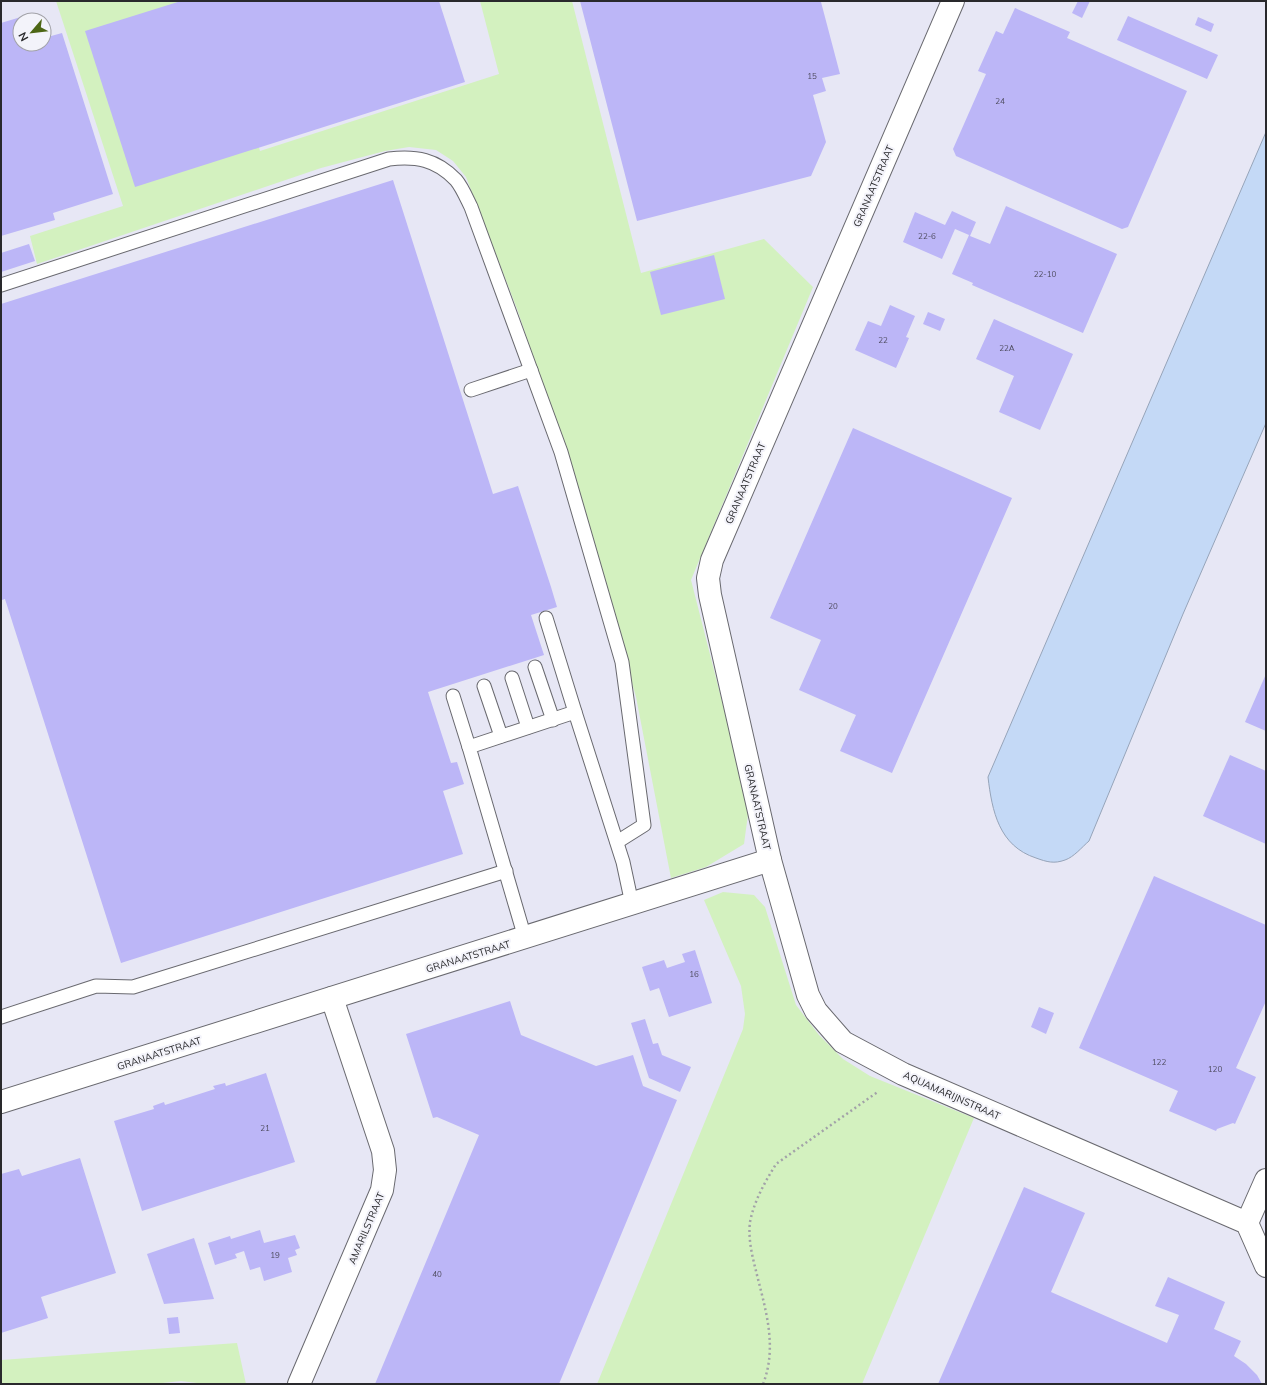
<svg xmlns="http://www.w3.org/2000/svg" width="1267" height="1385" viewBox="0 0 1267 1385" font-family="Mulish,sans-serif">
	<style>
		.built { fill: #e7e7f5; fill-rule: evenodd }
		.green { fill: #d3f1bf }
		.water { fill: #c4d9f6; stroke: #96a4b9 }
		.building { fill: #bcb6f7 }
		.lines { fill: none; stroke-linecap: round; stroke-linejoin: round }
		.lane-casing { stroke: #69696f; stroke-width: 15 }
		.street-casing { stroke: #69696f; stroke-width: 24 }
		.path { stroke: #a2a2a8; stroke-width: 2.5; stroke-dasharray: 2 3; stroke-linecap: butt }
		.lane { stroke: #fff; stroke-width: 13 }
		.street { stroke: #fff; stroke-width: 22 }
		.labels { text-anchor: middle; stroke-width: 4; stroke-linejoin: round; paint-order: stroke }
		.number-label { font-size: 8px; fill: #4e4c5f }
		.street-label { font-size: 10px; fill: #29292c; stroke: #f3f3fa }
	</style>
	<rect width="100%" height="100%" fill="#f3f3fa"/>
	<path class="built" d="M1 1H1266V1384H1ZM20 20H44V44H20Z"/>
	<g class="green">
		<path d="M56 1H213L260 151 499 74 480 1H572L641 273 764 239 813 287 691 580 749 807 744 844 706 867 671 878 636 697 574 478 517 309 466 177 453 161 436 150 409 147 385 151 321 168 37 264 30 236 123 206Z"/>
		<path d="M723 892 754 895 765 907 796 1005 819 1035 843 1059 870 1076 974 1118 862 1384H597L743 1029 745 1014 741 986 704 900Z"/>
		<path d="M237 1343 246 1384H205L181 1381 153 1384H1V1360Z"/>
	</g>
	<path class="water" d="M1266 132V423L1183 614 1089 841C1082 847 1074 857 1065 860 1054 864 1047 862 1036 858 999 846 992 811 988 777Z"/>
	<g class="building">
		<path d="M181 1H439L465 82 135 187 85 31Z"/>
		<path d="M580 1 821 2 840 74 822 78 826 91 813 95 826 142 811 176 637 221Z"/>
		<path d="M1078 1H1090L1082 18 1072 13Z"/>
		<path d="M1015 8 1070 32 1067 38 1187 91 1128 227 1122 229 956 156 953 149 986 74 978 71 996 31 1003 34Z"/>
		<path d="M34 13 36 20H20V44H44V38L62 33 113 194 53 213 55 220 1 236V23Z"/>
		<path d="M1128 16 1218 55 1207 79 1117 40Z"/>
		<path d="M1198 17 1214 24 1211 32 1195 25Z"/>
		<path d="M393 180 493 494 518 486 551 587 557 607 531 615 544 655 428 692 451 763 457 762 464 784 443 791 463 854 121 963 5 599 2 600 1 597V304Z"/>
		<path d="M1006 206 1117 254 1083 333 972 285 973 283 952 274 969 235 955 229 942 259 903 242 915 212 945 225 952 211 976 222 970 236 990 244Z"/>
		<path d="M29 244 35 261 1 272V253Z"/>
		<path d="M714 255 725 299 661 315 650 272Z"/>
		<path d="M890 305 915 316 906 337 909 338 896 368 855 350 868 321 881 326Z"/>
		<path d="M928 312 945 319 940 331 923 324Z"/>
		<path d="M994 319 1073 354 1040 430 999 412 1014 376 976 359Z"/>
		<path d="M853 428 1012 498 892 773 840 751 856 715 799 690 821 640 770 618Z"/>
		<path d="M1266 674V731L1245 722Z"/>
		<path d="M1230 755 1266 771V844L1203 816Z"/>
		<path d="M1154 876 1266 925V1001L1236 1068 1256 1077 1235 1124 1233 1123 1217 1129 1216 1131 1169 1111 1178 1091 1079 1048Z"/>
		<path d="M695 950 712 1003 669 1017 659 988 650 991 642 967 664 960 667 968 685 962 682 954Z"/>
		<path d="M510 1001 521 1035 596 1066 633 1055 643 1086 677 1100 559 1384H375L479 1135 437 1117 433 1118 406 1034Z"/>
		<path d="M1039 1007 1054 1013 1046 1034 1031 1027Z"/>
		<path d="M645 1019 653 1044 658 1043 662 1055 691 1067 680 1092 649 1078 631 1023Z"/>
		<path d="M266 1073 295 1162 142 1211 114 1121 154 1109 153 1106 164 1102 165 1105 215 1089 213 1086 225 1083 226 1086Z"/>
		<path d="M80 1158 116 1273 41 1297 48 1318 1 1333V1174L19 1169 22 1176Z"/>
		<path d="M1024 1187 1085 1213 1051 1292 1167 1343 1179 1315 1155 1306 1168 1277 1225 1302 1214 1329 1241 1341 1234 1356 1246 1364 1257 1375 1262 1384H938Z"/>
		<path d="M260 1230 264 1243 295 1235 300 1248 295 1250 297 1255 288 1258 292 1272 264 1281 260 1267 250 1270 244 1251 235 1254 237 1258 215 1265 208 1243 230 1236 231 1239Z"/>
		<path d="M194 1238 214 1299 164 1304 147 1254Z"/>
		<path d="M178 1317 180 1333 169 1334 167 1318Z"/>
	</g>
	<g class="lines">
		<g class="lane-casing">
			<g id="lane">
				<path d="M1 285 389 159C416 156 436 159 456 180 462 187 467 199 471 207L561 452 622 662 644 825 617 842"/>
				<path d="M471 390 531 370"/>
				<path d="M546 618 575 712"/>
				<path d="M535 667 553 720"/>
				<path d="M512 678 528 727"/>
				<path d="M484 686 501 736"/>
				<path d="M453 696 469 747"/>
				<path d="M525 938 469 747 575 712 623 862 632 904"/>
				<path d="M1 1017 96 986 133 987 506 871"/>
			</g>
		</g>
		<g class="street-casing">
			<g id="street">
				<path d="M770 860 808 995 816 1011 843 1042 903 1074 1247 1223 1266 1266"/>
				<path d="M1 1102 770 860 710 595 708 578 712 560 953 1"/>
				<path d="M1247 1223 1266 1180"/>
				<path d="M299 1384 382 1190 385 1170 383 1151 332 998"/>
			</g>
		</g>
		<path class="path" d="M763 1384C778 1346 765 1308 756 1271 752 1255 748 1239 750 1222 754 1201 765 1182 776 1164L879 1091"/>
		<use href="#lane" class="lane"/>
		<use href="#street" class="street"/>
	</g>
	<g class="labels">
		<g class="number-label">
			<text x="812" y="79">15</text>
			<text x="1000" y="104">24</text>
			<text x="927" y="239">22-6</text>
			<text x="1045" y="277">22-10</text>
			<text x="883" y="343">22</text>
			<text x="1007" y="351">22A</text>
			<text x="833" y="609">20</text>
			<text x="694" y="977">16</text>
			<text x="1159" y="1065">122</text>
			<text x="1215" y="1072">120</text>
			<text x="265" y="1131">21</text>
			<text x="275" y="1258">19</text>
			<text x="437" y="1277">40</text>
		</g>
		<g class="street-label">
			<text transform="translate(873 186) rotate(-67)" y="4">GRANAATSTRAAT</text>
			<text transform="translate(745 483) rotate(-67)" y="4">GRANAATSTRAAT</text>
			<text transform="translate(758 807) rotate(77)" y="4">GRANAATSTRAAT</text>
			<text transform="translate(468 956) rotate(-17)" y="4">GRANAATSTRAAT</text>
			<text transform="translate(159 1053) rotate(-18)" y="4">GRANAATSTRAAT</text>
			<text transform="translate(952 1095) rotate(24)" y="4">AQUAMARIJNSTRAAT</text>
			<text transform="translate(366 1228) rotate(-67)" y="4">AMARILSTRAAT</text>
		</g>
	</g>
	<rect width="1267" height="1385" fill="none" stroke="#29292c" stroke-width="4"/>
	<g transform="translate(32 32) rotate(242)"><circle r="19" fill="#f3f3fa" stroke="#a2a2a8"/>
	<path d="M0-3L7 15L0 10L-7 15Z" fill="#4d6615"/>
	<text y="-6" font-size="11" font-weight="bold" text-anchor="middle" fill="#29292c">N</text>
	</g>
</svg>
